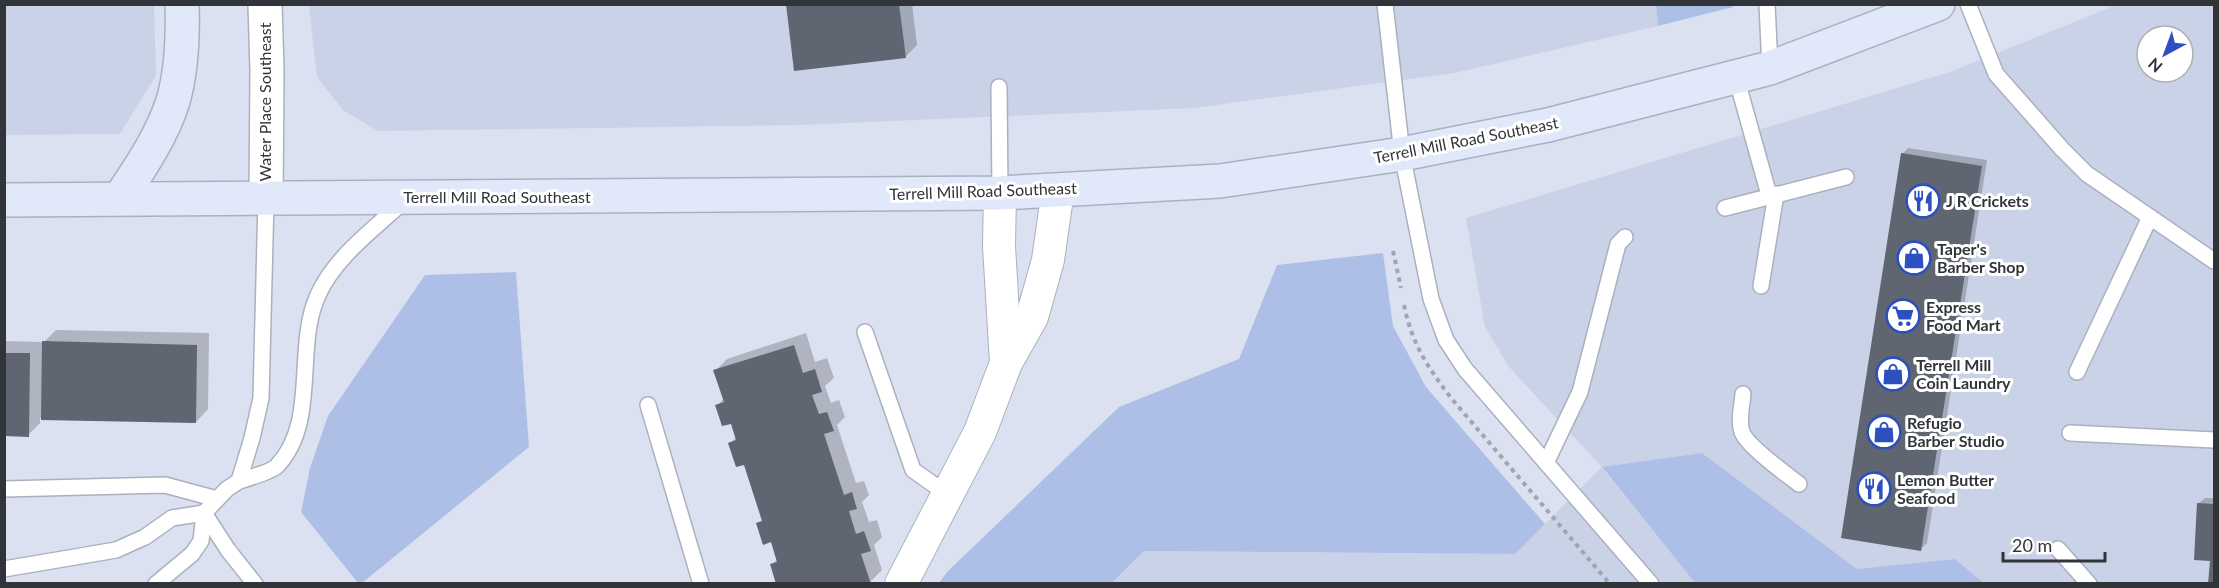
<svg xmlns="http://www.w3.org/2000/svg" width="2219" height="588" viewBox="0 0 2219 588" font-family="Lato,sans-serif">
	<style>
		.built { fill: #cad2e7; fill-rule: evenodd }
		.green { fill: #aebfe7 }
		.shadow { fill: #0003 }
		.building { fill: #5f6571 }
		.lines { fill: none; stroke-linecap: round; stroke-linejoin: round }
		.service-casing { stroke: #aab1be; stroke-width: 18 }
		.minor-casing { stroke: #aab1be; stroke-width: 34 }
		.tertiary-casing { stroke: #aab1be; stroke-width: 36 }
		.secondary-casing { stroke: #aab1be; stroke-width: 36 }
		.path { stroke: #a0a5b0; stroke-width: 4; stroke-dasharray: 4.5 4.5; stroke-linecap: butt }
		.service { stroke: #fff; stroke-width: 15 }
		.minor { stroke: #fff; stroke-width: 32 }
		.tertiary { stroke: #fff; stroke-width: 33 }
		.secondary { stroke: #e0e8fa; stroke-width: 33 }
		.labels { text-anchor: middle; stroke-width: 6; stroke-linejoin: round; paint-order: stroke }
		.street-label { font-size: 16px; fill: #313439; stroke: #fff }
		.poi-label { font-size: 16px; font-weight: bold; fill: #313439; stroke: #fff; text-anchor: start }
	</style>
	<rect width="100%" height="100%" fill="#dbe1f0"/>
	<g class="built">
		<path d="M1656 4 1658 26 1454 73 1194 108 800 125 378 131 343 110 317 77 309 5Z"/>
		<path d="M4 5H154L156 75 120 134 5 135Z"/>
		<path d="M2116 5H2214V583H1984L1955 559 1857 570 1702 453 1602 468 1695 583 1112 584 1144 551 1515 554 1602 467 1509 367 1485 327 1466 218 1950 72ZM2147 36H2183V72H2147Z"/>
	</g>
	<g class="green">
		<path d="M1733 4V7L1658 26 1656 5Z"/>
		<path d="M1383 253 1393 326 1426 387 1545 524 1515 554 1144 551 1112 583H939L947 572 1119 407 1239 359 1277 265Z"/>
		<path d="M516 272 529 447 362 583H358L301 512 310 468 328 416 425 275Z"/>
		<path d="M1702 453 1857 569 1955 559 1984 583H1695L1602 467Z"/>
	</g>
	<g class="shadow">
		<path d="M787 4H912L917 45 905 57Z"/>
		<path d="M1908 148 1987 160 1927 543 1921 549 1902 154Z"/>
		<path d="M56 330 209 333 208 409 196 422 40 418V423L28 435H4V341L42 342V344Z"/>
		<path d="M806 333 815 362 827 358 834 378 825 386 831 403 839 400 845 417 837 425 856 483 864 481 869 495 862 502 869 522 877 520 882 537 874 545 882 570 870 582 772 565 778 558 772 540 758 524 763 519 745 463 730 443 737 437 732 422 717 406 724 398 715 371 727 359Z"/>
		<path d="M2205 498H2214V583H2210L2211 560 2198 504Z"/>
	</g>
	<g class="building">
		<path d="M786 4H899L906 58 794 71Z"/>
		<path d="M1901 153 1982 166 1921 551 1841 538Z"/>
		<path d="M42 341 197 345 196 423 41 420Z"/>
		<path d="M794 345 803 373 815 369 822 392 812 395 819 414 827 412 834 431 824 434 844 495 852 492 857 509 849 511 856 534 864 531 871 551 861 554 871 584H776L770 564 777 562 771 542 763 545 756 523 762 521 744 465 736 467 728 443 736 440 731 424 722 426 715 405 724 402 713 370Z"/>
		<path d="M4 353H30L29 437 4 436Z"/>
		<path d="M2197 503 2214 504V584H2208L2210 561 2194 560Z"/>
	</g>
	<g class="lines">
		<g class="service-casing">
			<g id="service">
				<path d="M1385 4 1402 154 1431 299 1446 340 1465 369 1651 584"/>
				<path d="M1767 4 1770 68"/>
				<path d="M1968 4 1996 74 2062 149 2087 174 2214 261"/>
				<path d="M1736 77 1769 195"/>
				<path d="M999 87 1000 193"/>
				<path d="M1725 208 1846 177"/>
				<path d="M1761 286 1776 194"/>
				<path d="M865 332 913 470 947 494"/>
				<path d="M2077 372 2150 217"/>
				<path d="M1743 394C1742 406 1738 421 1742 432 1747 446 1786 474 1799 484"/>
				<path d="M648 405 701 584"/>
				<path d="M2070 433 2214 440"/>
				<path d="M1546 463 1580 392 1618 244 1625 237"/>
				<path d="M239 481C249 478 271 472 277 466 319 422 294 347 318 295 335 257 374 229 404 201"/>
				<path d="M4 489 165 485 217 499"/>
				<path d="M204 513 228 550 255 584"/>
				<path d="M2058 549 2089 584"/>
				<path d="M4 569 116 550 145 537 172 518 204 513"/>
				<path d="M156 584 192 554 201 541 204 513 227 489 239 481 252 438 261 398 266 199"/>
			</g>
		</g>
		<g class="minor-casing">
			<g id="minor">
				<path d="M1000 193 999 246 1006 363"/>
				<path d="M901 584 980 432 1006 363 1032 317 1048 260 1058 190"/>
			</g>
		</g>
		<g class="tertiary-casing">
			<path id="tertiary" d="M265 4 267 71 266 199"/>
		</g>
		<g class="secondary-casing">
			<g id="secondary">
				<path d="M120 198C140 168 162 136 173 101 182 70 183 36 182 4"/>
				<path d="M4 200 1000 193 1220 181 1402 154 1548 125 1770 68 1938 4"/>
			</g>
		</g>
		<g class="path">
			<path d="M1393 251 1401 288"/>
			<path d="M1404 305C1412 344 1427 366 1451 398L1610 584"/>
		</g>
		<use href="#service" class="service"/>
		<use href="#minor" class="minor"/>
		<use href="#tertiary" class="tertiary"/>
		<use href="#secondary" class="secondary"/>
	</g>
	<defs>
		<g id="restaurant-ring" transform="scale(1.725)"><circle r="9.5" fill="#fff" stroke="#2d50bf" stroke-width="1.5"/><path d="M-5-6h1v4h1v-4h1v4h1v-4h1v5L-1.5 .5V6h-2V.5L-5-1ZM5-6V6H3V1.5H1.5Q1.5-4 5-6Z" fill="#2d50bf"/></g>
		<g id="shop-ring" transform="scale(1.725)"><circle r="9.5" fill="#fff" stroke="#2d50bf" stroke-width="1.5"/><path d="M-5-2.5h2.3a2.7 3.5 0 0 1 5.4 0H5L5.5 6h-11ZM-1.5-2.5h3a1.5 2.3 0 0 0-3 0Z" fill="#2d50bf"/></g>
		<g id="supermarket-ring" transform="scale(1.725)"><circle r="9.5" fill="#fff" stroke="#2d50bf" stroke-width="1.5"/><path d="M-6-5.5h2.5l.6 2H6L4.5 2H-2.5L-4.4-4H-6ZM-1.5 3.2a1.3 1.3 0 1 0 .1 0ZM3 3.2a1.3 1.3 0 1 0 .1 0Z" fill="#2d50bf"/></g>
	</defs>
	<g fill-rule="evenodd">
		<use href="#restaurant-ring" x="1923" y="201"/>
		<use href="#shop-ring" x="1914" y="258"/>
		<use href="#supermarket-ring" x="1903" y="316"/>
		<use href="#shop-ring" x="1893" y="374"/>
		<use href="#shop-ring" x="1884" y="432"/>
		<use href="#restaurant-ring" x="1874" y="489"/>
	</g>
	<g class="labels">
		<g class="street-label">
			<text transform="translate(265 102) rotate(-90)" y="6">Water Place Southeast</text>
			<text transform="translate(1466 140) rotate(-11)" y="6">Terrell Mill Road Southeast</text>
			<text transform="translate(983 191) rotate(-2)" y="6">Terrell Mill Road Southeast</text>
			<text x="497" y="203">Terrell Mill Road Southeast</text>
		</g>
		<g class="poi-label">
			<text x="1946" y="207">J R Crickets</text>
			<text x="1937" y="255">Taper's<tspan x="1937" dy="18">Barber Shop</tspan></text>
			<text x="1926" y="313">Express<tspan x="1926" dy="18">Food Mart</tspan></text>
			<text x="1916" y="371">Terrell Mill<tspan x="1916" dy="18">Coin Laundry</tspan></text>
			<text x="1907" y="429">Refugio<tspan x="1907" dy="18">Barber Studio</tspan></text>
			<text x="1897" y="486">Lemon Butter<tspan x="1897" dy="18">Seafood</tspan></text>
		</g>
	</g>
	<rect width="2219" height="588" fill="none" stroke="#313439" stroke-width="12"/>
	<g transform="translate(2165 54) rotate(221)"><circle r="28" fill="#ffffff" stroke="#adaeb0" stroke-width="1.5"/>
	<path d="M0-4.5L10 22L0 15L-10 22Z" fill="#2d50bf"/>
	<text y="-9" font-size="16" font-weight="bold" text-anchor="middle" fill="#313439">N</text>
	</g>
	<path d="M2003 552v9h102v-9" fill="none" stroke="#313439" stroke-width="3"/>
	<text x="2012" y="552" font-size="18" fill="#313439" stroke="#ffffff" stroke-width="4.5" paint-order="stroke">20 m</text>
</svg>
